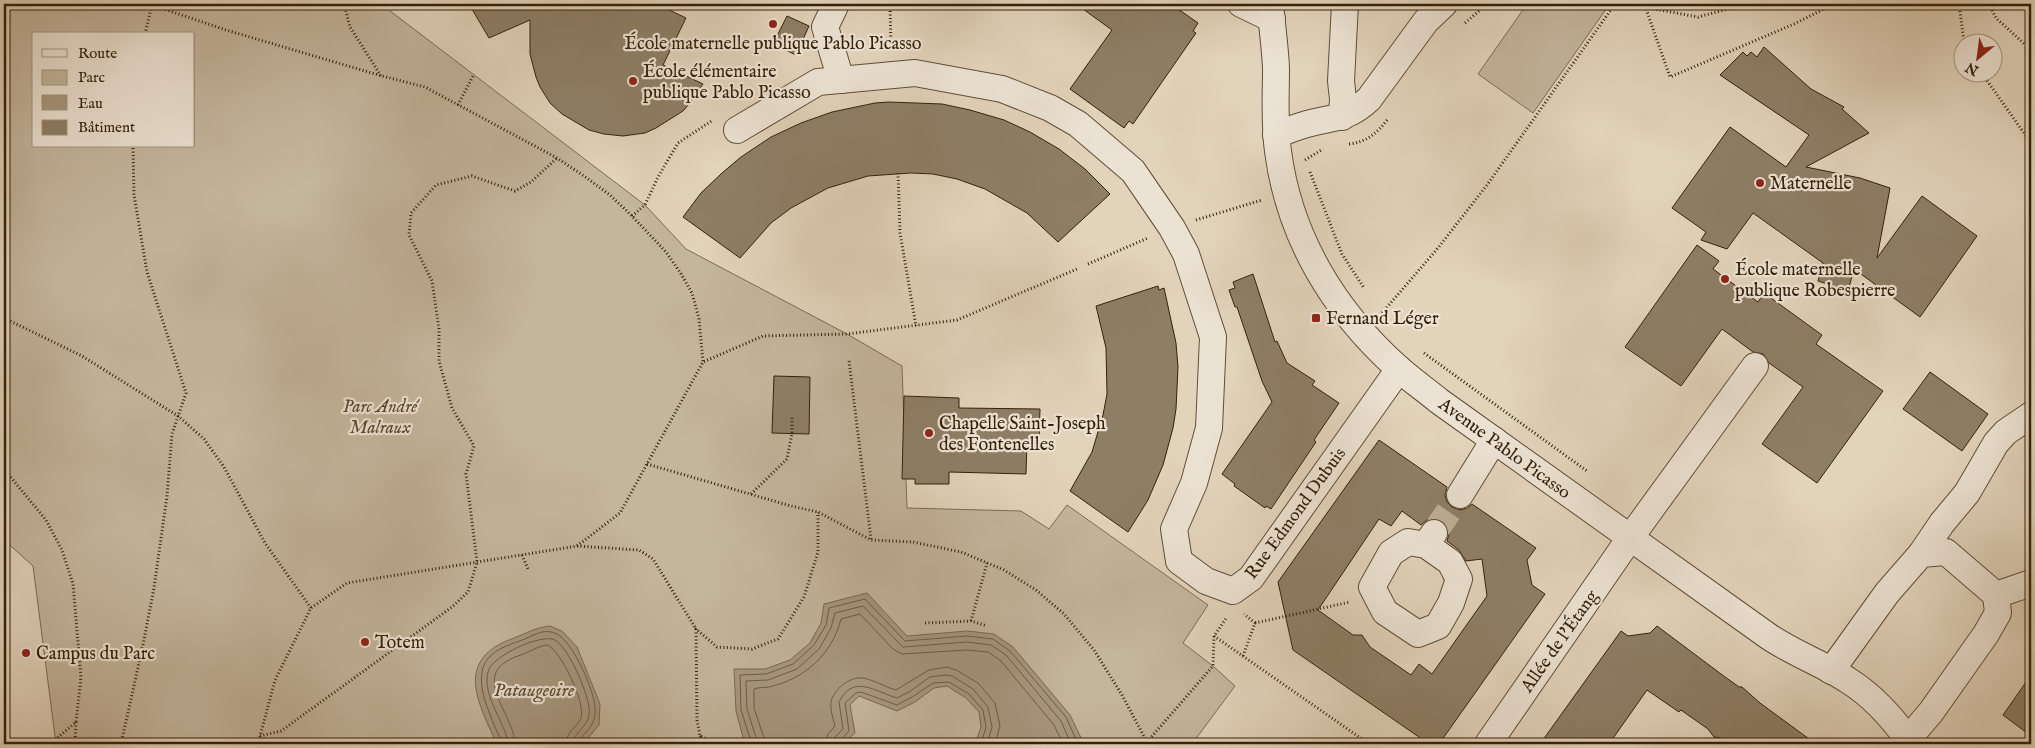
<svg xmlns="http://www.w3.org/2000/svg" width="2035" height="748" viewBox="0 0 2035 748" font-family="'IM FELL English',serif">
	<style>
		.green { fill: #c4b59d; stroke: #7c6b53; fill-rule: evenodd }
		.water { fill: #a7967e; stroke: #79674f }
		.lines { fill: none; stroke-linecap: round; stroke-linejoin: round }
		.shore { stroke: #6e5c44; stroke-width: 1 }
		.building { fill: #8e7e66; stroke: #342109; fill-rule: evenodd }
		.minor-tunnel { stroke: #bfaf97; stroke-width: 26; stroke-dasharray: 26 13; stroke-linecap: butt }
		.minor-casing { stroke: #604e36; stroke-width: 28 }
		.path { stroke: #342109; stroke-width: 3; stroke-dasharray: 1 2.5; stroke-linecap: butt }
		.minor { stroke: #ece2d3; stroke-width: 26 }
		.poi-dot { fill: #8f2418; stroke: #ece2d3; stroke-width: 2 }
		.labels { text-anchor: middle; stroke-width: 4.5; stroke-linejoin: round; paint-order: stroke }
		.poi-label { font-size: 18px; fill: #342109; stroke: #ece2d3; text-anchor: start }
		.park-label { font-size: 18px; font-style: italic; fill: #58462e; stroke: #ece2d3 }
		.street-label { font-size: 18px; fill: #342109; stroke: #ece2d3 }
		.water-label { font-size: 19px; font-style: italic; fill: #5c4a32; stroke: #ece2d3 }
	</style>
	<rect width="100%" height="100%" fill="#e2d3bb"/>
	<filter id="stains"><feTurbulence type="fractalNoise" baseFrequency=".004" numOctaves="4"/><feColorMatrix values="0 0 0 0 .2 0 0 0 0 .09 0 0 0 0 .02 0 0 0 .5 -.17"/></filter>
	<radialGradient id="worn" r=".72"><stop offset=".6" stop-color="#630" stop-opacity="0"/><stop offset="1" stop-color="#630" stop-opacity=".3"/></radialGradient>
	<g class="green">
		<path d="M4 4H381L645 205 686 249 847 334 902 366 907 508 1021 511 1049 529 1067 505 1208 605 1183 643 1213 666 1235 686 1192 744H56L33 566 4 540ZM34 34H194V146H34Z"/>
		<path d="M1527 4 1609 5 1533 113 1478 74Z"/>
	</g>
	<g class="water">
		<path d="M867 593 907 636 967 631 994 634 1013 647 1070 715 1084 744H975L981 727 979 712 966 698 947 686 934 688 915 702 897 711 859 696 850 705 855 733 843 744H750L744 741 736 711 734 669H765L790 660 810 643 821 623 824 604Z"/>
		<path d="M550 626 562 631 577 647 600 704 599 725 583 744H497C477 701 454 659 514 638 527 633 537 627 550 626Z"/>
	</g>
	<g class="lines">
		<g class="shore">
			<path d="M501 744C501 738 497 732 495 727 488 709 479 691 482 672 485 651 509 645 525 639 536 634 545 628 557 634 573 642 594 690 595 707 597 730 581 730 580 744"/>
			<path d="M508 744C506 722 482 698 488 672 491 656 542 633 555 640 569 648 587 692 589 707 592 727 574 729 573 744"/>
			<path d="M515 744C514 712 467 674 518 656 528 653 538 646 547 645 561 650 586 704 581 718 577 728 566 731 566 744"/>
			<path d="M752 744 741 710 740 675 766 674 793 664 814 645 826 625 829 608 865 599 905 641 967 636 993 639 1010 651 1066 717 1078 744"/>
			<path d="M758 744 747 709 746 681 768 680 797 669 819 649 831 628 835 613 863 606 903 647 967 642 991 645 1006 655 1061 721 1071 744"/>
			<path d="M766 744 754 708V689C759 687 764 688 769 687 805 679 832 654 841 619L860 614 893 649 902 654 967 650 988 652 1001 661 1054 725 1063 744"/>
			<path d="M826 744 828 734 835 726C833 718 830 710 831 702 833 690 850 676 863 678 874 680 885 687 896 690L929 670 947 667 956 670 978 683 995 703 1000 726 995 744"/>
			<path d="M834 744 835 737 843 729 839 702C853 673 876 692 897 698L909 692 930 677 945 675 952 676 973 689 988 707 992 727 987 744"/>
			<path d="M840 744 841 740 849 731 845 703 856 693 861 692 897 705 912 697 933 683 949 682 969 694 983 710 986 727 981 744"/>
		</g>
	</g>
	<g class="building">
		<path d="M469 4H657L686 18 663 65 703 84 690 103 683 111 656 128 645 133 623 136 604 134 589 130 562 114 550 103 540 87 536 77 530 54V20L489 38Z"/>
		<path d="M1076 4H1171L1198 23 1193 31 1196 33 1162 82 1133 124 1129 121 1124 128 1070 89 1112 30Z"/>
		<path d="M787 16 809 26 796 55 773 44Z"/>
		<path d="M1764 47 1811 89 1844 107 1842 109 1869 133 1806 167 1860 178 1890 188 1877 258 1922 196 1977 236 1920 317 1854 269 1848 291 1818 281 1823 263 1753 213 1727 249 1701 240 1706 232 1672 208 1730 127 1786 167 1809 135 1720 75 1743 52 1747 56 1751 52 1757 57Z"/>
		<path d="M889 102 942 104 970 110 1004 120 1030 132 1059 149 1085 169 1110 194 1058 242 1027 213 985 189 957 179 933 174 911 173 868 176 828 188 791 208 771 223 740 258 683 217 701 193 722 173 741 157 771 137 801 123 832 112 875 103Z"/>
		<path d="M1697 245 1719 261 1713 269 1758 302 1764 293 1822 335 1816 344 1883 391 1817 483 1762 444 1803 387 1769 363 1763 354 1753 352 1722 329 1681 386 1625 347Z"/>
		<path d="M1253 274 1275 342 1277 341 1287 363 1315 381 1312 385 1339 403 1314 440 1316 442 1271 509 1266 506 1265 508 1234 486 1235 484 1222 474 1272 402 1262 381 1237 307H1235L1229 290 1235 288 1233 282Z"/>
		<path d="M1158 286 1159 290 1164 288 1176 343 1178 367 1176 409 1173 428 1163 465 1148 500 1128 532 1070 491 1092 452 1103 415 1107 394 1106 348 1096 306Z"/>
		<path d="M1930 372 1988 414 1962 451 1903 409Z"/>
		<path d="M774 376 810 377 809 434 772 433Z"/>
		<path d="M904 396 959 398V408L1040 409 1039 441H1027L1026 474 949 472V484H915V479H902Z"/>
		<path d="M1379 440 1447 487 1445 495 1447 502 1452 507 1460 510 1467 508 1472 504 1536 548 1527 560 1532 585 1545 594 1439 744H1429L1293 650 1278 582ZM1402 511 1421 525 1428 519 1434 518 1442 520 1448 527 1449 534 1447 541 1459 550 1466 561 1482 559 1487 596 1432 674 1419 664 1411 675 1370 647 1362 635H1353L1318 610 1379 519 1391 526Z"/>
		<path d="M1657 626 1721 674 1739 687H1742L1760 703 1816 744H1729L1721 738 1714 737 1708 729 1681 710 1679 712 1647 690 1609 744H1540L1621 631 1628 636 1650 633Z"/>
		<path d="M2031 675V736L2003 715Z"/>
	</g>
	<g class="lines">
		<path class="minor-tunnel" d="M1434 533 1460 495"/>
		<g class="minor-casing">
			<g id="minor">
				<path d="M836 4 825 27 841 80"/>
				<path d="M1241 4 1272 19"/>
				<path d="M1270 4C1272 25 1275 47 1276 68 1276 95 1274 124 1278 151 1289 237 1334 311 1398 368 1411 380 1426 390 1439 401L1768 636C1794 654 1824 664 1849 681 1873 696 1895 721 1911 744"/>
				<path d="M1342 117 1343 99 1341 81 1345 4"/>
				<path d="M737 130 818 82 915 73 1002 89 1050 108 1078 124 1133 171 1172 228 1186 254 1213 337 1209 428 1194 483 1174 529 1179 561 1206 581 1233 591 1251 578 1399 369"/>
				<path d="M1276 135C1286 131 1296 127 1307 124 1333 117 1348 119 1369 99L1426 21 1444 4"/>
				<path d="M1460 495 1494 440"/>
				<path d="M1426 545 1450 562 1459 579 1451 603 1438 626 1418 634 1385 612 1372 587 1391 553 1408 542 1426 545 1434 533"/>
				<path d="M1921 554 1942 523 1967 493 1996 443 2006 432 2031 415"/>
				<path d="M1996 595 2031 583"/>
				<path d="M1831 671 1887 593 1921 554 1946 552 1996 595"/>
				<path d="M1908 739 1931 712 1986 634 1998 613 1996 595"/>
				<path d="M1488 744 1630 538 1755 366"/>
			</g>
		</g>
		<g class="path">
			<path d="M344 4 350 27 381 76"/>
			<path d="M890 4 891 49"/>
			<path d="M1636 4 1655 9 1698 17 1747 4"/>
			<path d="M1959 4 1964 42"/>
			<path d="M1989 4 1996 18 2031 50"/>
			<path d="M152 5 226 30 382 76 425 87 557 158 584 176 610 195 632 216 666 252 680 272 692 293 699 319 703 362"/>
			<path d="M1645 6 1670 77 1794 24 1834 4"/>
			<path d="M1465 23 1487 4"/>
			<path d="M145 34 152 4"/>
			<path d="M1981 72 2031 143"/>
			<path d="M458 105 474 74"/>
			<path d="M1349 144C1367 142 1377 133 1388 119"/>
			<path d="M1305 160 1323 149"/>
			<path d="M1310 172 1342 254 1364 288"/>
			<path d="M898 173 900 233 916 326"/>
			<path d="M632 216 645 205 658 177 678 143 713 120"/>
			<path d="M1196 220 1262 200"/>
			<path d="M1088 264 1148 238"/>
			<path d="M1382 313 1438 248 1487 185 1615 4"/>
			<path d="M4 318 82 356 178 416 204 439 224 467 265 543 311 608"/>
			<path d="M1424 353 1587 471"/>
			<path d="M849 361 871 539"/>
			<path d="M647 464 791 506 818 512 871 540 913 542 961 552 1004 570 1036 590 1064 614 1094 650 1122 695 1148 744"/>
			<path d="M4 469 46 520 62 550 73 584 81 677 76 722 50 744"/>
			<path d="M751 494 787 459 792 433V417"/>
			<path d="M577 546 620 513 703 362 763 336 847 334 957 320 1077 269"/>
			<path d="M522 555 528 569"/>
			<path d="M971 621 987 563"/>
			<path d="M925 623 971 621 987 626"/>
			<path d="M1255 623 1350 602"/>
			<path d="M1214 636 1369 744"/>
			<path d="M1243 656 1255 623 1244 614"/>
			<path d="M260 736 281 731 452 607 468 592 477 562 466 474 474 446 452 408 439 361V329L432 281 409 235 411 213 436 185 472 176 515 191 531 182 557 158"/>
			<path d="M700 736 706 744"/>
			<path d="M1147 742 1213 666 1214 636 1227 617"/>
			<path d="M75 744 76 722"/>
			<path d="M121 744 143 645 154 588 167 496 172 434 186 393 147 272 134 195 133 146"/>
			<path d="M258 744 275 680 311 608 347 583 577 546 639 550 653 559 696 629"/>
			<path d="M718 744 700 736 697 720 696 629 717 647 752 649 778 639 804 597 818 552V512"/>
			<path d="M971 744 974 740"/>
		</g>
		<use href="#minor" class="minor"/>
	</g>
	<g class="poi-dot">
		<circle cx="773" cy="24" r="5"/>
		<circle cx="633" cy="81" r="5"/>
		<circle cx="1760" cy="183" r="5"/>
		<circle cx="1725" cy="279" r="5"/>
		<rect x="1311" y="313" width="10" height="10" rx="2.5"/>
		<circle cx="929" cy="433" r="5"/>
		<circle cx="365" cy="642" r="5"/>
		<circle cx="26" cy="653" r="5"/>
	</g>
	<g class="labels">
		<g class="poi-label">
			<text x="773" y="49" text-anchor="middle">École maternelle publique Pablo Picasso</text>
			<text x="643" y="77">École élémentaire<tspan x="643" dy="21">publique Pablo Picasso</tspan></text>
			<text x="1770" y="189">Maternelle</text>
			<text x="1735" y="275">École maternelle<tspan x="1735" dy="21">publique Robespierre</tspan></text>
			<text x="1326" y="324">Fernand Léger</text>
			<text x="939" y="429">Chapelle Saint-Joseph<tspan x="939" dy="21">des Fontenelles</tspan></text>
			<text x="375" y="648">Totem</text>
			<text x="36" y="659">Campus du Parc</text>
		</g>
		<g class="park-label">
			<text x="380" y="412">Parc André<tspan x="380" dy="21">Malraux</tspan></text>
		</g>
		<g class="street-label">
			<text transform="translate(1505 448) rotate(36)" y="6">Avenue Pablo Picasso</text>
			<text transform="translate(1295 513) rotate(-54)" y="6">Rue Edmond Dubuis</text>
			<text transform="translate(1559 641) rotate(-55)" y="6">Allée de l'Étang</text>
		</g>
		<g class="water-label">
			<text x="534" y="696">Pataugeoire</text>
		</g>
	</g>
	<rect width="2035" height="748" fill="none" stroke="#e2d3bb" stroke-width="20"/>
	<rect x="5" y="5" width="2025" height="738" fill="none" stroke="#342109" stroke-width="2.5"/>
	<rect x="10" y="10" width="2015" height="728" fill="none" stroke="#342109"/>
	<rect x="32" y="32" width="162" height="115" fill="#ece2d3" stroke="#a29582"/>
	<rect x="42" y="49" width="25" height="8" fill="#ece2d3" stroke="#a29582"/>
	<text x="78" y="58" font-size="15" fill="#342109">Route</text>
	<rect x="42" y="70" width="25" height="15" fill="#c4b59d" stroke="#a29582"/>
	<text x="78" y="82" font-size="15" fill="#342109">Parc</text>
	<rect x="42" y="95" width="25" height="15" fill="#a7967e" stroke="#a29582"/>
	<text x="78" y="108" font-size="15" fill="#342109">Eau</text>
	<rect x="42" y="120" width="25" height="15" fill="#8e7e66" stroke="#a29582"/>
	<text x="78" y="132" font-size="15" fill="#342109">Bâtiment</text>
	<g transform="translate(1978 58) rotate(209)"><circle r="24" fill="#ece2d3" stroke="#a29582"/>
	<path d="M0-4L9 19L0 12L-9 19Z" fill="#8f2418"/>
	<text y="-8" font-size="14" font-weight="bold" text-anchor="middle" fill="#342109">N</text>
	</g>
	<rect width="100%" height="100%" filter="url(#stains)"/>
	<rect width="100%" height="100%" fill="url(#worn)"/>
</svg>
